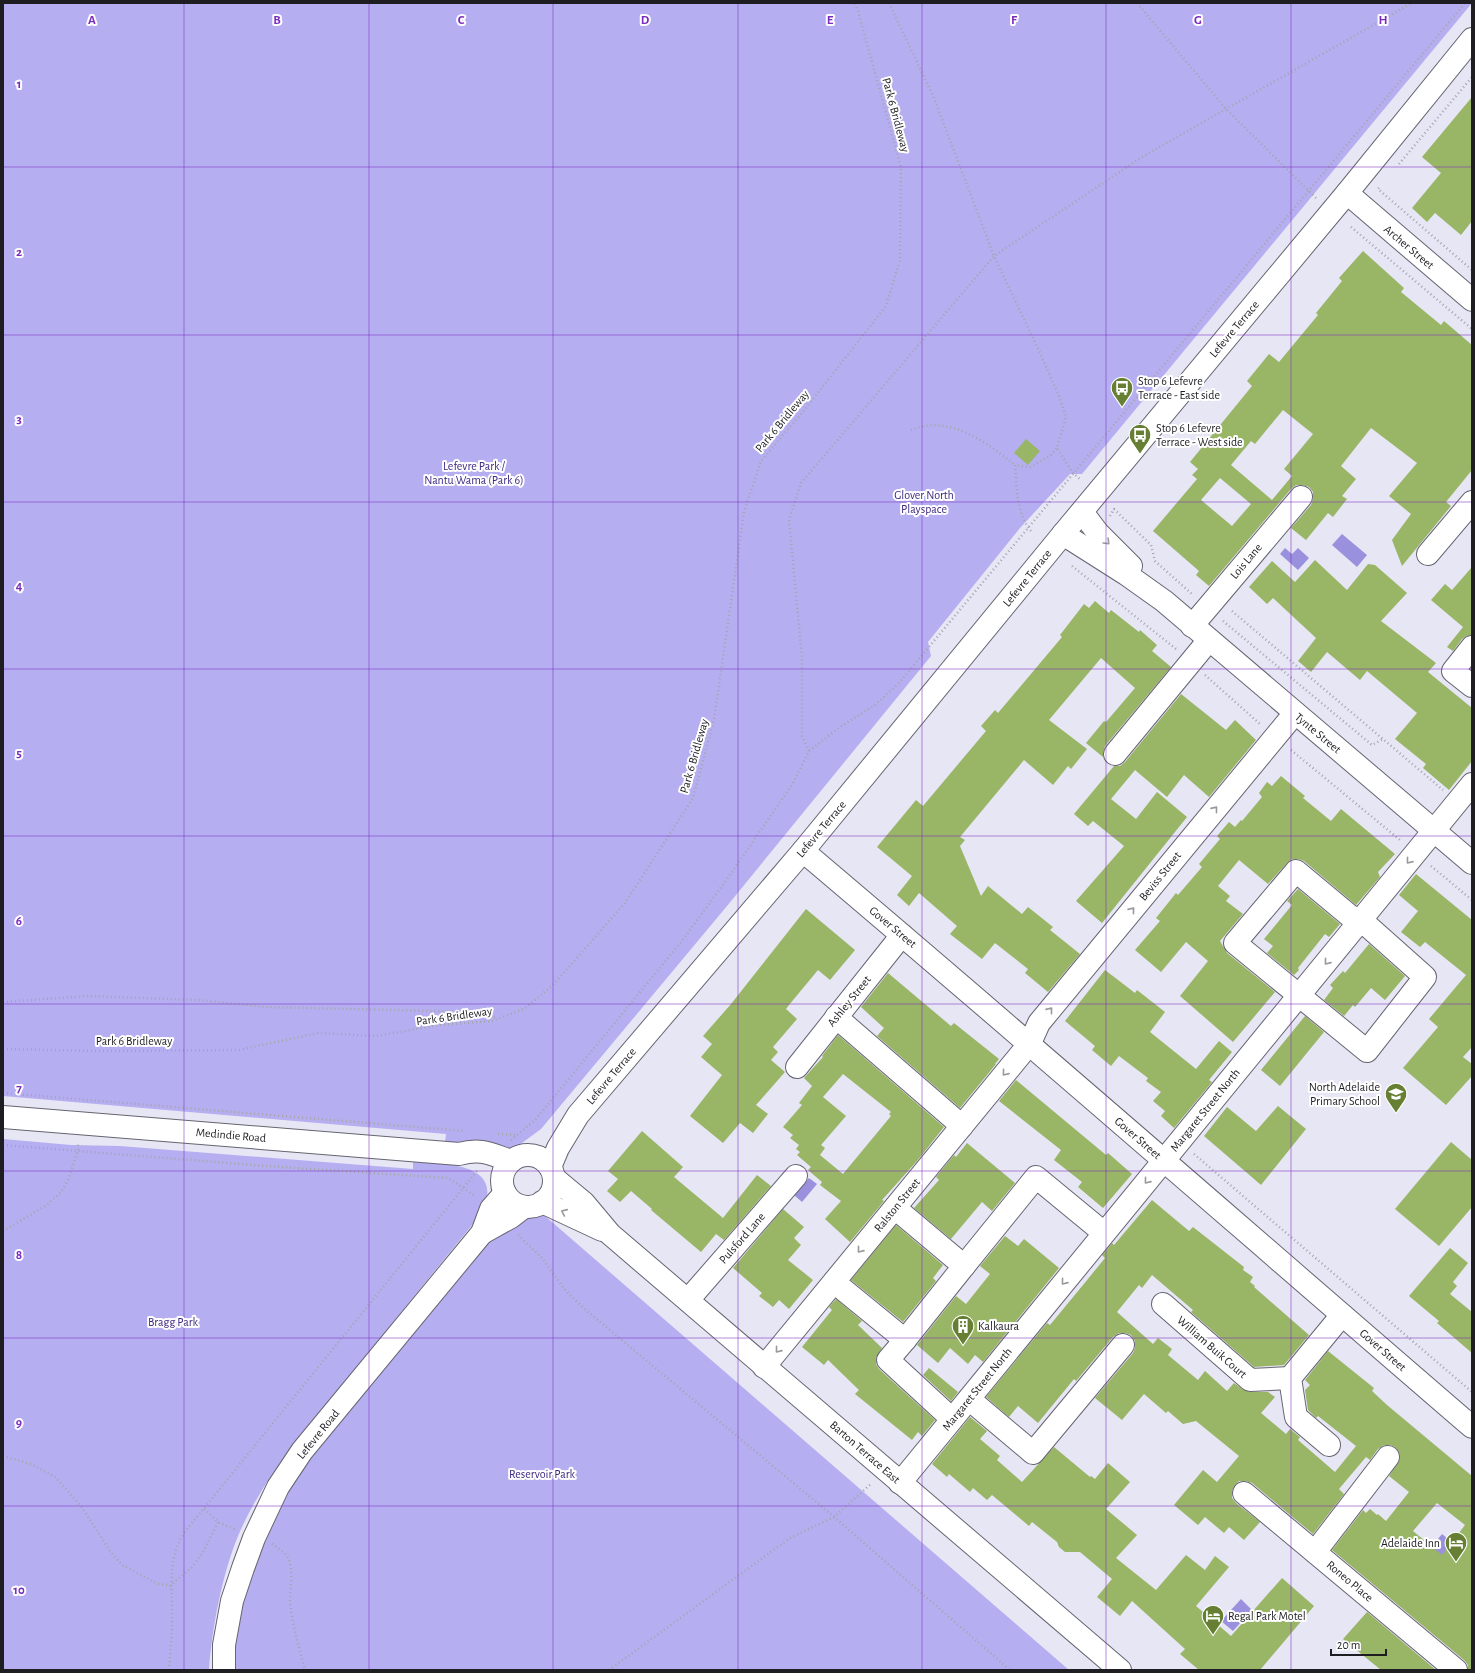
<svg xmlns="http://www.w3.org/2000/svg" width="1475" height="1673" viewBox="0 0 1475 1673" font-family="'Alegreya Sans',sans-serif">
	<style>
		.green { fill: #b5aff1 }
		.water { fill: #9991dd }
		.building { fill: #99b566; fill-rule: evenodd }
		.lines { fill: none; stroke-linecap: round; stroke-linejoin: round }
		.minor-casing { stroke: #656470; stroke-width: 24 }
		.path { stroke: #a4a4af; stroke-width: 2.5; stroke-dasharray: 1 3; stroke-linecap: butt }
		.minor { stroke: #fff; stroke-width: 22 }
		.oneway { stroke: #99999c }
		.grid { fill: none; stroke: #7b2cbf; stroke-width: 1; stroke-opacity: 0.55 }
		.labels { text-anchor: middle; stroke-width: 4; stroke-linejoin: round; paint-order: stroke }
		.street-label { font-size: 12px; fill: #1d1d22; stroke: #fff }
		.poi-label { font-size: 12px; fill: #1d1d22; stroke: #fff; text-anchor: start }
		.park-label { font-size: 12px; fill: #3d2880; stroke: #fff }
		.grid-label { font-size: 13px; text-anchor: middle; font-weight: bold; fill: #7b2cbf; stroke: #fff; stroke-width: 4; stroke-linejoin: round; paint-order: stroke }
	</style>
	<rect width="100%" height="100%" fill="#e7e6f5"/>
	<g class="green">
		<path d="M3 3H1472L1082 474H1070L1020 528 928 642 931 656 727 906 541 1129 507 1154 445 1142 446 1134 3 1096Z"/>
		<path d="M3 1139 71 1145 120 1146 413 1169V1162C448 1164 507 1163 481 1214L293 1445C272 1473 252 1503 238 1536 222 1575 212 1628 209 1670H3Z"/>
		<path d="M539 1216H545L1069 1670H228L227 1645 280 1489 484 1235 525 1218Z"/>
	</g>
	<g class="water">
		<path d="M1342 534 1367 555 1357 567 1332 545Z"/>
		<path d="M1285 548 1292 554 1298 548 1309 558 1298 570 1280 554Z"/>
		<path d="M809 1178 817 1184 802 1202 794 1195Z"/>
		<path d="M1442 1534 1453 1543 1434 1565 1424 1556Z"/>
		<path d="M1241 1599 1252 1610 1233 1631 1221 1621Z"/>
	</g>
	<g class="building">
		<path d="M1472 97V221L1461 235 1435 213 1427 222 1412 208 1441 173 1422 157Z"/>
		<path d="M1363 251 1404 288 1401 292 1441 325 1444 321 1472 345V470L1446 502 1451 506 1402 566 1392 540 1411 514 1389 496 1417 463 1371 428 1341 466 1356 479 1342 496 1347 499 1333 517 1328 513 1306 540 1291 528 1311 505 1313 499V492L1309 487 1303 485H1296L1291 489 1209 586 1196 575 1199 571 1153 531 1197 479 1192 475 1198 469 1190 462 1252 386 1247 381 1269 354 1279 362 1318 315 1316 313 1342 281 1339 278ZM1283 410 1313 434 1284 469 1292 476 1272 500 1231 465 1251 441 1255 444ZM1220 478 1251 504 1232 526 1201 500Z"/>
		<path d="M1026 439 1040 451 1028 465 1014 453Z"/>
		<path d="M1315 560 1347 590 1368 564 1375 565 1407 593 1381 621 1436 663 1428 672 1472 708V761L1449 790 1423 768 1426 764 1395 739 1417 713 1367 671 1360 680 1327 652 1311 672 1298 661 1316 638 1273 598 1267 604 1249 587 1272 561 1295 582Z"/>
		<path d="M1472 567V635L1467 636 1462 639 1453 651 1447 647 1463 627 1431 600 1445 584 1452 590Z"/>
		<path d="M1095 601 1109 613 1111 610 1139 632 1140 630 1157 645 1152 651 1171 667 1105 746 1103 752V757L1086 743 1104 721 1106 722 1135 688 1101 658 1049 720 1087 749 1071 769 1068 766 1053 785 1024 760 960 837 965 840 960 846 981 896 988 886 1022 914 1028 907 1053 927 1050 930 1080 954 1048 992 1025 973 1028 969 995 943 982 959 950 934 957 926 919 893 909 906 897 895 912 876 877 847 916 800 923 806 986 731 981 726 995 710 998 713 1062 637 1060 635 1084 604 1089 608Z"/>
		<path d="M1181 694 1226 730 1235 720 1256 740 1209 797 1184 775 1167 797 1135 770 1111 799 1136 819 1157 792 1187 817 1102 923 1076 901 1124 846 1093 821 1088 826 1074 814 1114 766H1120L1125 762Z"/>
		<path d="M1281 776 1305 796 1303 798 1331 821 1341 809 1395 854 1378 872 1380 877 1356 905 1304 861 1299 859H1292L1287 863 1268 884 1239 860 1218 886 1230 896 1226 901 1243 914 1220 941 1227 953 1275 992 1233 1042 1180 996 1208 961 1186 942 1161 972 1135 950 1160 921 1156 918 1176 893 1178 895 1202 867 1199 864 1220 839 1217 836 1229 822 1235 827 1241 820 1242 821 1262 797 1259 793 1267 782 1272 786Z"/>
		<path d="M1416 874 1472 920V1047L1463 1057 1472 1064V1076L1446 1105 1403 1068 1438 1027 1429 1019 1466 975 1425 942 1420 947 1401 932 1418 911 1399 895Z"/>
		<path d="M1298 889 1340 924 1329 937 1325 934 1298 968 1299 970 1294 975 1267 953 1273 946 1264 939 1292 905 1287 901Z"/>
		<path d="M806 909 855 950 830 980 818 970 789 1005 786 1009 797 1019 773 1047 778 1052 771 1060 785 1072 756 1105 768 1114 753 1133 740 1123 723 1143 690 1116 722 1075 701 1057 712 1044 703 1036 731 1004Z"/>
		<path d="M1369 944 1405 976 1385 1000 1371 988 1355 1007 1353 1005 1344 1016 1324 1000 1333 988 1330 985 1343 971 1345 973Z"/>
		<path d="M1105 970 1135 993 1137 990 1165 1012 1150 1032 1196 1069 1219 1041 1232 1052 1209 1080 1212 1082 1174 1128 1161 1116 1165 1111 1153 1101 1161 1092 1146 1081 1148 1078 1119 1056 1111 1066 1092 1050 1095 1046 1065 1021Z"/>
		<path d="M888 973 951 1026 954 1023 999 1059 995 1064H996L960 1108 877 1036 884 1028 861 1007Z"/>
		<path d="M1305 1016 1324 1032 1280 1086 1261 1070Z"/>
		<path d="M838 1035 944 1127 917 1161 882 1200 884 1201 850 1242 825 1219 841 1201 820 1185 822 1182 808 1170 811 1167 797 1155 800 1152 796 1149 799 1145 790 1138 793 1135 783 1127 802 1105 799 1103 812 1086 804 1078 823 1057 822 1056ZM843 1074 891 1112 889 1114 891 1116 843 1174 820 1155 825 1148 821 1145 846 1116 823 1097Z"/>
		<path d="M1016 1080 1106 1155 1108 1153 1132 1174 1103 1208 1078 1187 1082 1182 1054 1160 1061 1150 999 1101Z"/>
		<path d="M1278 1106 1306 1129 1261 1185 1204 1136 1227 1107 1256 1131Z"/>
		<path d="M642 1131 683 1167 674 1177 723 1218 757 1175 771 1186 724 1240 716 1234 701 1252 651 1210 652 1209 631 1191 620 1202 607 1191 618 1179 608 1171Z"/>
		<path d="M1451 1142 1472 1160V1207L1439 1246 1395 1209Z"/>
		<path d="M967 1143 1015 1183 992 1211 982 1202 951 1239 914 1208 939 1180 936 1177 954 1155 956 1157Z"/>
		<path d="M1152 1200 1189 1231 1193 1227 1244 1267 1243 1270 1253 1277 1250 1282 1255 1286 1254 1287 1309 1335 1284 1365 1254 1367 1191 1312 1193 1310 1152 1275 1142 1288 1139 1285 1117 1312 1153 1344 1158 1338 1172 1349 1168 1355 1198 1380 1205 1371 1227 1391 1234 1383 1242 1389 1250 1392H1268L1275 1397 1261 1413 1286 1434 1290 1429 1300 1437 1298 1440 1335 1472 1356 1446 1318 1416 1316 1418 1308 1410 1305 1390 1310 1385 1305 1380 1328 1351 1374 1388 1372 1391 1387 1405 1472 1476V1670H1468V1665L1464 1660 1332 1550 1363 1510 1366 1513 1370 1509 1377 1515 1378 1514 1386 1521 1409 1492 1389 1476 1400 1459 1399 1452 1395 1447 1390 1445H1384L1378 1449 1370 1460 1366 1457 1339 1489 1344 1494 1313 1534 1252 1483 1246 1481H1239L1235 1485 1232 1490V1498L1236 1503 1260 1522 1244 1540 1229 1527 1224 1533 1205 1517 1198 1525 1174 1505 1203 1470 1217 1482 1239 1456 1196 1421 1183 1424 1168 1411 1166 1413 1144 1394 1122 1420 1095 1398 1133 1353 1135 1348V1341L1131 1335 1126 1333H1119L1113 1337 1076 1381 1074 1379 1038 1423 1018 1406 1009 1417 986 1397 1047 1323 1050 1325 1083 1285 1105 1258 1102 1255 1112 1243 1114 1245ZM1437 1503 1465 1525 1442 1555 1413 1531Z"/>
		<path d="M783 1209 804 1227 794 1238 801 1245 788 1260 813 1280 789 1309 779 1300 773 1307 759 1296 762 1293 733 1268Z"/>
		<path d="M896 1225 943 1265 933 1278 936 1281 903 1322 851 1280Z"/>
		<path d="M1005 1236 1018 1246 1024 1239 1059 1268 983 1362 975 1355 968 1364 950 1348 938 1363 917 1345 956 1296 966 1304 990 1274 980 1266Z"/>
		<path d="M1450 1248 1468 1263 1453 1282 1457 1286 1450 1294 1472 1312V1353L1437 1323 1439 1321 1409 1296Z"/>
		<path d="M836 1299 862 1321 858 1325 882 1348 876 1358V1364L879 1369 935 1420 922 1436 918 1432 912 1440 855 1394 859 1390 828 1360 824 1365 802 1347 832 1310 829 1307Z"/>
		<path d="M929 1368 958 1392 951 1401 923 1375Z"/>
		<path d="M970 1417 987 1431 980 1439 1000 1456 997 1460 1022 1482 1054 1447 1090 1477 1091 1476 1095 1479 1108 1463 1130 1482 1106 1509 1137 1535 1116 1558 1156 1590 1186 1555 1205 1570 1215 1556 1229 1567 1196 1606 1231 1636 1282 1578 1314 1606 1260 1670H1199L1180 1654 1185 1649 1132 1601 1120 1616 1097 1597 1112 1579 1080 1552H1065L1059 1547 1057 1542 1032 1522 1029 1526 992 1495 987 1500 973 1488 970 1492 949 1474 947 1477 932 1464Z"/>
		<path d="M1367 1612 1436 1670H1381L1343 1639Z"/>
	</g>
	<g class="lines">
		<g class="minor-casing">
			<g id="minor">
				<path d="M1347 193 1472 300"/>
				<path d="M1082 512 1098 533 1131 566"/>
				<path d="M1063 534 1126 574 1164 601 1472 863"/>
				<path d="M1428 554 1472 502"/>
				<path d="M1192 626 1301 497"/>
				<path d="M1472 647 1453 671 1472 686"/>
				<path d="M1115 754 1209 640"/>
				<path d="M803 851C1028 1041 1249 1235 1472 1427"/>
				<path d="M1296 871 1350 916 1361 920 1425 977 1367 1051 1235 943Z"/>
				<path d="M836 1017 962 1126"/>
				<path d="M797 1067 902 935"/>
				<path d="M3 1117 459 1154C482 1148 490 1154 511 1161"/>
				<circle cx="528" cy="1181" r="26"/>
				<path d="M550 1167 558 1148 578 1115 803 851 1063 534 1347 193 1472 39"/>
				<path d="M554 1178 584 1203 610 1234 1120 1670"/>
				<path d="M542 1202 602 1230"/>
				<path d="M482 1233 511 1217 524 1207"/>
				<path d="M964 1266 1036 1177 1104 1233"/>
				<path d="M834 1282 905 1340 964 1266 895 1208"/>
				<path d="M688 1300 796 1176"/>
				<path d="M1163 1304 1250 1380 1290 1378"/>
				<path d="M905 1340 888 1360 952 1419"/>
				<path d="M764 1367 1030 1043 1039 1023 1295 713"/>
				<path d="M969 1399 1033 1453 1123 1345"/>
				<path d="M1329 1445 1296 1417 1290 1378 1342 1315"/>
				<path d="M900 1483 1472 784"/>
				<path d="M1244 1493 1456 1670"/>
				<path d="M1315 1552 1388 1457"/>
				<path d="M224 1670V1645L232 1601 243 1568 254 1538 278 1487 302 1451 482 1233 491 1209 505 1193"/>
			</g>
		</g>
		<g class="path">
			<path d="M889 3 934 98 994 256 1040 353 1059 396 1066 417 1057 448 1073 473 1081 480"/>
			<path d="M1137 3 1226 109 1316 198"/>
			<path d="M1399 164 1472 77"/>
			<path d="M1379 188 1378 189 1472 270"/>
			<path d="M1351 227 1472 329"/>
			<path d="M911 430C949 414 986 442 1015 465"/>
			<path d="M1110 516 1114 509 1151 545 1155 561 1193 595"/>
			<path d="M1031 531C1016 513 1017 488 1015 465L1030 467 1050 456 1057 448"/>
			<path d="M1072 566 1176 649"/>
			<path d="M1232 611 1443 790"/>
			<path d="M1223 621 1372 745 1383 739"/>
			<path d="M1205 675 1260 724"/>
			<path d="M1291 750 1400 840"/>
			<path d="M809 751 802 736V658L789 520 801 483 994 256 1142 157 1412 3"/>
			<path d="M1431 866 1472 900"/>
			<path d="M3 1002 87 996 198 1000 266 1007 436 1011 473 1013 497 1018"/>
			<path d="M3 1049 100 1051 239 1050 318 1033 377 1036 439 1025 492 1021 524 1009 554 984 625 903 693 798 714 720 744 512 761 461 802 413 886 306 900 260 901 168 858 11 854 3"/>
			<path d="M3 1093 465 1131"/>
			<path d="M498 1134 518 1135"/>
			<path d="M511 1140 535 1120 682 941 727 879 792 785 809 751 840 727 875 705 899 683 1465 3"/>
			<path d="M3 1145 266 1166 448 1178 464 1188 476 1197"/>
			<path d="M1194 1154 1472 1392"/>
			<path d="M3 1231 47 1205 61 1192 68 1180 78 1150V1143"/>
			<path d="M518 1235 542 1258 566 1291 587 1311 834 1517 1010 1670"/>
			<path d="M3 1456 31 1464 55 1477 81 1506 110 1551 122 1565 156 1583 170 1586 192 1567 202 1554 218 1522"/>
			<path d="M204 1509 218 1522 236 1530"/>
			<path d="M272 1544C278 1548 285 1552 288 1558 294 1571 290 1587 290 1601 292 1625 299 1647 305 1670"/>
			<path d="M169 1670C170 1651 173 1631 172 1611 172 1581 168 1560 184 1533L477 1171"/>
			<path d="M609 1670 790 1538 834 1517 872 1483"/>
		</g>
		<use href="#minor" class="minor"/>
	</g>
	<defs><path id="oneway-chevron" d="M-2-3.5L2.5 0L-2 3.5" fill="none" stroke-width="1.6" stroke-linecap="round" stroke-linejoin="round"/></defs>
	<g class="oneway">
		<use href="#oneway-chevron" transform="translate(1107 542) rotate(45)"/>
		<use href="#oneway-chevron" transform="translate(1215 809) rotate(-51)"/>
		<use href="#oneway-chevron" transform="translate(1409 861) rotate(129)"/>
		<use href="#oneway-chevron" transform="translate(1132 910) rotate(-51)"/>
		<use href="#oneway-chevron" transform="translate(1327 962) rotate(129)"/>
		<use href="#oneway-chevron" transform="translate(1050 1010) rotate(-51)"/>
		<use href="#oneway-chevron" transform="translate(1005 1073) rotate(129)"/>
		<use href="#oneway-chevron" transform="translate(1147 1181) rotate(129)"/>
		<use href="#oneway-chevron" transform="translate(564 1212) rotate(-156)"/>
		<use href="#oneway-chevron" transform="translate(860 1250) rotate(129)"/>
		<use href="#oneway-chevron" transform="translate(1064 1282) rotate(129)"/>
		<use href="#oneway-chevron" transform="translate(778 1350) rotate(129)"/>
	</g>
	<path class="grid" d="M184 3V1670M369 3V1670M553 3V1670M738 3V1670M922 3V1670M1106 3V1670M1291 3V1670M3 167H1472M3 335H1472M3 502H1472M3 669H1472M3 836H1472M3 1004H1472M3 1171H1472M3 1338H1472M3 1506H1472"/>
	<defs>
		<g id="bus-pin" transform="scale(1.15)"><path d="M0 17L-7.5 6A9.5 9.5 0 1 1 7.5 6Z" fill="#667f33" stroke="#fff"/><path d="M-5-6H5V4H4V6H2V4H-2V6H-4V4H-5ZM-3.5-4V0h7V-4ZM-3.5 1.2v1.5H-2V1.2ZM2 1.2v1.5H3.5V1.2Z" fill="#fff"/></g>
		<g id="school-pin" transform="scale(1.15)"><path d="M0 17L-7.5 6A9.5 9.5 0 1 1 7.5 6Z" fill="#667f33" stroke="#fff"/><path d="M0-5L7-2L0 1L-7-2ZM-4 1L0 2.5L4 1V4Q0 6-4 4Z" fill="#fff"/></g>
		<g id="building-pin" transform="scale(1.15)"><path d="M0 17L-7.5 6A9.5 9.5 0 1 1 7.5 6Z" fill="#667f33" stroke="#fff"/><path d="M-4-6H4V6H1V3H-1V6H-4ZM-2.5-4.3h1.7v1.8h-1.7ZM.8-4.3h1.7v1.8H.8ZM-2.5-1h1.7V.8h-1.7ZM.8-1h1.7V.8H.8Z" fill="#fff"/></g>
		<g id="hotel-pin" transform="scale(1.15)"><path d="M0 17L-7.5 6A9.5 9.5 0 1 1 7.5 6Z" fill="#667f33" stroke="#fff"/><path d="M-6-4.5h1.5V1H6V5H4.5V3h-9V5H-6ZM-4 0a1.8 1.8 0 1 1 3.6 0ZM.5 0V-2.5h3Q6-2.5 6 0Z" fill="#fff"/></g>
	</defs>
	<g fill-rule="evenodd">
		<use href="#bus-pin" x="1122" y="388"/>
		<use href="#bus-pin" x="1140" y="435"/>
		<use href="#school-pin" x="1396" y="1094"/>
		<use href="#building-pin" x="963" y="1326"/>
		<use href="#hotel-pin" x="1456" y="1543"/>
		<use href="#hotel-pin" x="1213" y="1616"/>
	</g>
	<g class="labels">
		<g class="street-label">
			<text transform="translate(896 115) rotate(75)" y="4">Park 6 Bridleway</text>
			<text transform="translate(1409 247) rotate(40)" y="4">Archer Street</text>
			<text transform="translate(1234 329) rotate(-50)" y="4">Lefevre Terrace</text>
			<text transform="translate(782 421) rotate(-50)" y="4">Park 6 Bridleway</text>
			<text transform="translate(1246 561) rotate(-50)" y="4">Lois Lane</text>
			<text transform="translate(1027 578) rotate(-51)" y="4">Lefevre Terrace</text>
			<text transform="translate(1318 733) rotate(40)" y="4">Tynte Street</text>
			<text transform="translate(694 756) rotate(-74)" y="4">Park 6 Bridleway</text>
			<text transform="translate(821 829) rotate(-50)" y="4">Lefevre Terrace</text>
			<text transform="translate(1160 876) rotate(-51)" y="4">Beviss Street</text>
			<text transform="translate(893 927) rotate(40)" y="4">Gover Street</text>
			<text transform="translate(849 1001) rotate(-51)" y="4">Ashley Street</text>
			<text transform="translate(454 1016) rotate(-8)" y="4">Park 6 Bridleway</text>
			<text x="134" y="1045">Park 6 Bridleway</text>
			<text transform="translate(611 1076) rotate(-50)" y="4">Lefevre Terrace</text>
			<text transform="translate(1205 1110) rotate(-51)" y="4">Margaret Street North</text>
			<text transform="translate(231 1135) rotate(5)" y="4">Medindie Road</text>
			<text transform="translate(1138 1138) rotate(41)" y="4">Gover Street</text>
			<text transform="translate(897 1205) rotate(-51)" y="4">Ralston Street</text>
			<text transform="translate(742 1238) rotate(-49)" y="4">Pulsford Lane</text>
			<text transform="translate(1212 1347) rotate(41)" y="4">William Buik Court</text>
			<text transform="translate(1383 1350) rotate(41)" y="4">Gover Street</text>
			<text transform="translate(977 1389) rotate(-51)" y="4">Margaret Street North</text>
			<text transform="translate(318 1434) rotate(-51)" y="4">Lefevre Road</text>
			<text transform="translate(865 1452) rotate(41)" y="4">Barton Terrace East</text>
			<text transform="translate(1350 1581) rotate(40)" y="4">Roneo Place</text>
		</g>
		<g class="poi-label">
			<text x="1138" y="385">Stop 6 Lefevre<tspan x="1138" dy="14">Terrace - East side</tspan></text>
			<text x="1156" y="432">Stop 6 Lefevre<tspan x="1156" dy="14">Terrace - West side</tspan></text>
			<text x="1380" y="1091" text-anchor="end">North Adelaide<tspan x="1380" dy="14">Primary School</tspan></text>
			<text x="978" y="1330">Kalkaura</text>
			<text x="1440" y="1547" text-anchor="end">Adelaide Inn</text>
			<text x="1228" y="1620">Regal Park Motel</text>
		</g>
		<g class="park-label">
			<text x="474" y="470">Lefevre Park /<tspan x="474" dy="14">Nantu Wama (Park 6)</tspan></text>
			<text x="924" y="499">Glover North<tspan x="924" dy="14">Playspace</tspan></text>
			<text x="173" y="1326">Bragg Park</text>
			<text x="542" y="1478">Reservoir Park</text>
		</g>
	</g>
	<g class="grid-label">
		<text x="92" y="24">A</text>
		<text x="277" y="24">B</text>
		<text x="461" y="24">C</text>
		<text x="645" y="24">D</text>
		<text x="830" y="24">E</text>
		<text x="1014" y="24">F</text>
		<text x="1198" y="24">G</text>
		<text x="1383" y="24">H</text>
		<text x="19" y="88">1</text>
		<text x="19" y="256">2</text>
		<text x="19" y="423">3</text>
		<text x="19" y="590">4</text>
		<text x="19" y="757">5</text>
		<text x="19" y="925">6</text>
		<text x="19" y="1092">7</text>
		<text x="19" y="1259">8</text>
		<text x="19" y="1427">9</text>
		<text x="19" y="1594">10</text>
	</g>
	<rect width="1475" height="1673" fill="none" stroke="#1d1d22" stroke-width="8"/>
	<path d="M1331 1649v6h55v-6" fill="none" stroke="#1d1d22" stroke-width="2"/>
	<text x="1337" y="1649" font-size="12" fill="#1d1d22" stroke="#ffffff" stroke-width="3" paint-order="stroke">20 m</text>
</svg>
